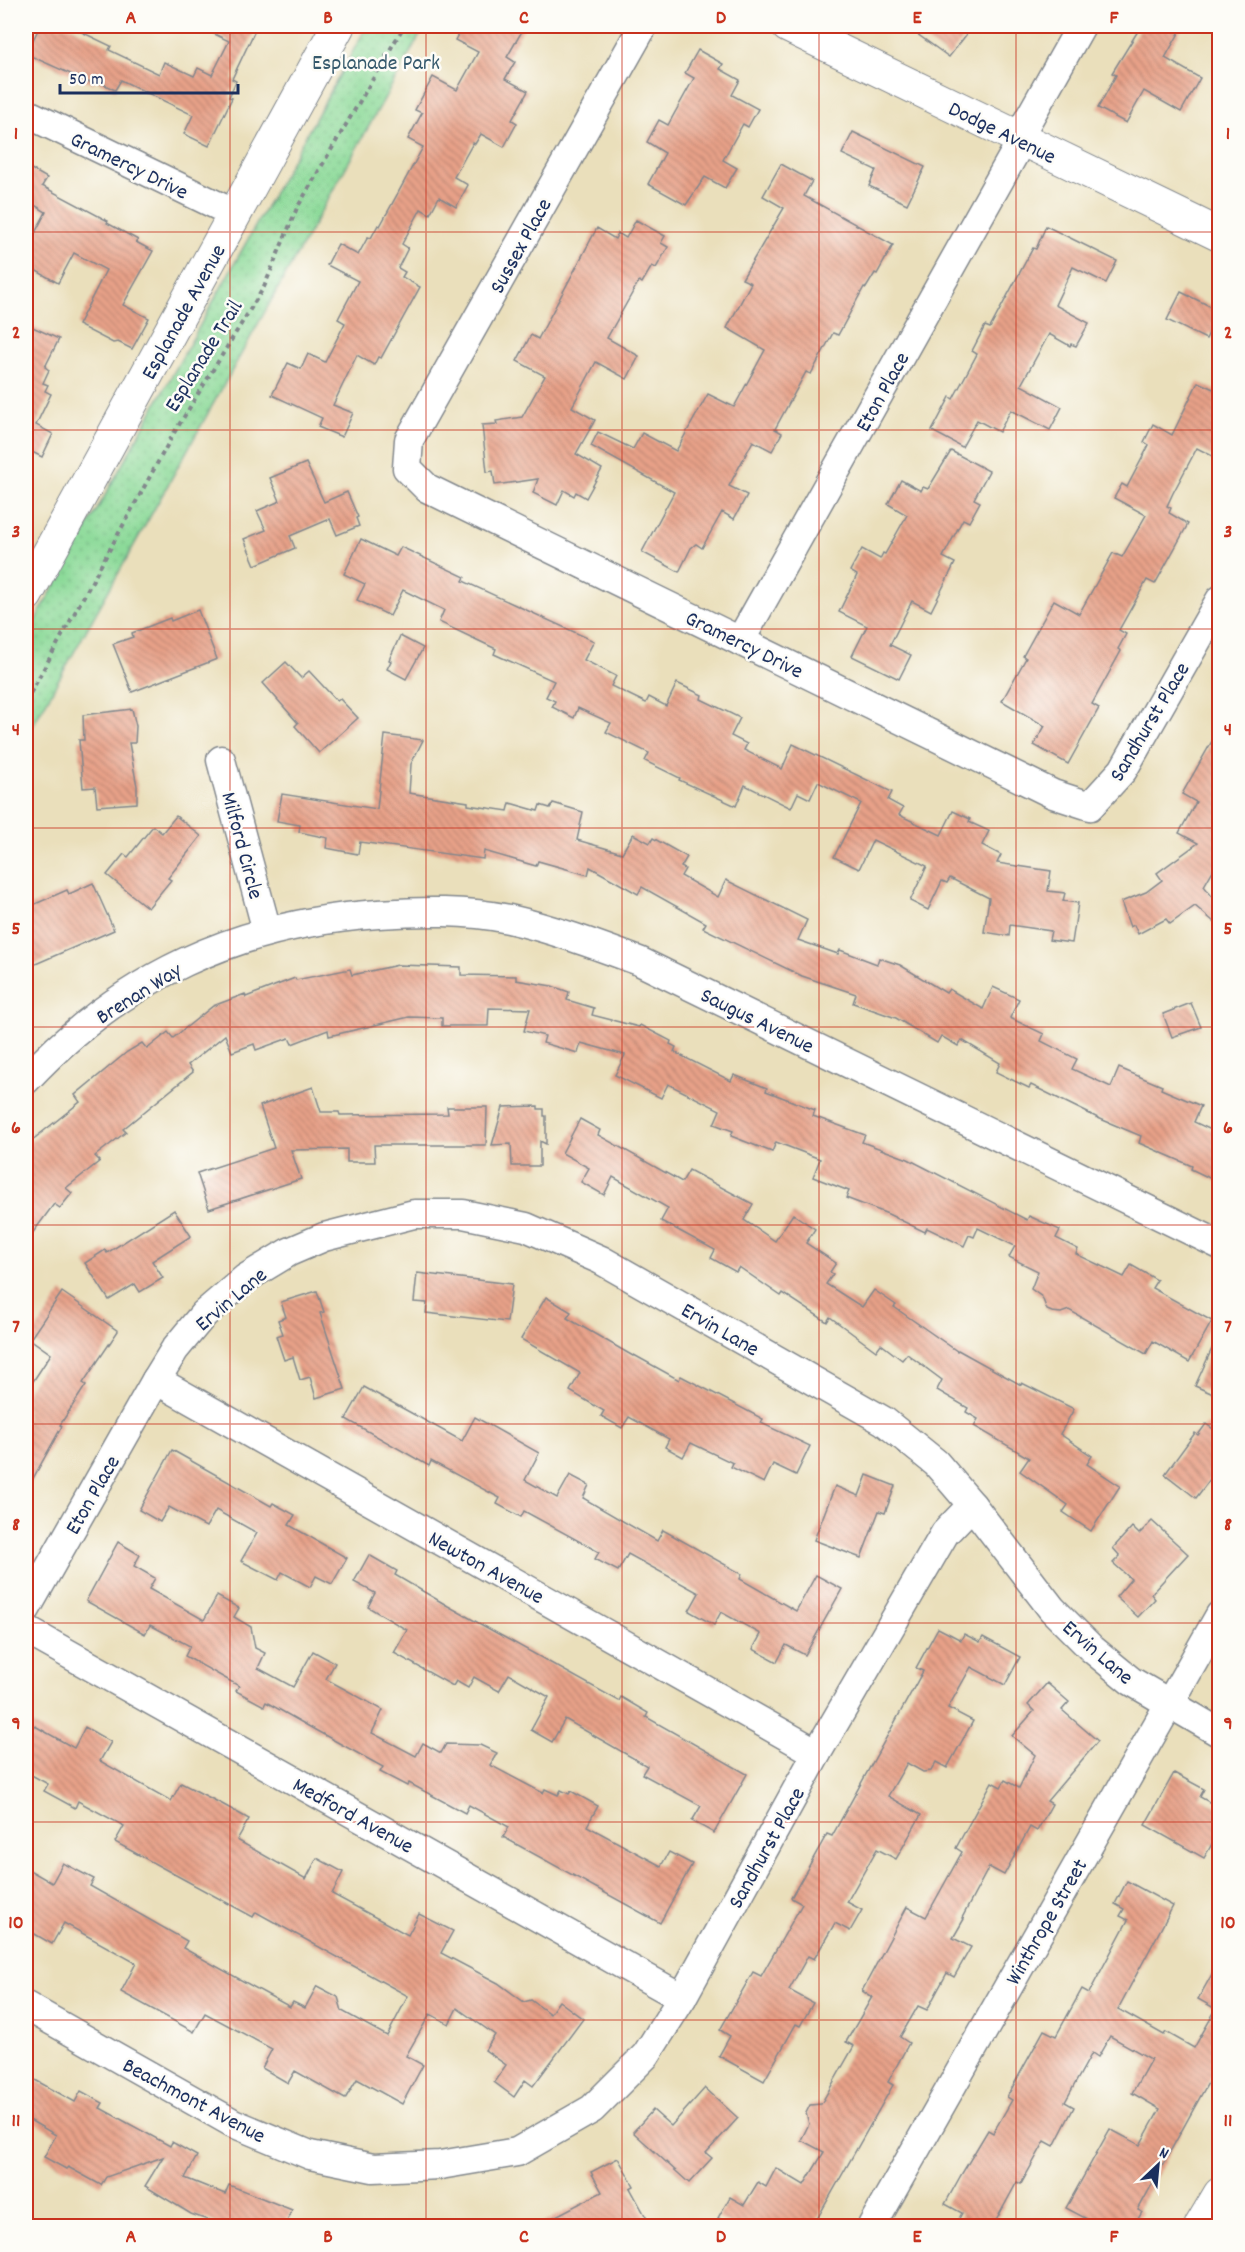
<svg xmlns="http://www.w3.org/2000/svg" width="1245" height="2252" viewBox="0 0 1245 2252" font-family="Dekko,sans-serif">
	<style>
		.grass { fill: url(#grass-dots); stroke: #54847c; stroke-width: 1.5 }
		.building { fill: url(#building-back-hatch) }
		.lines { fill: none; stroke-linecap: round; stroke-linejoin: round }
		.minor-casing { stroke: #82878c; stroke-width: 31 }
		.tertiary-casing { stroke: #82878c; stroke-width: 35 }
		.path { stroke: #82878c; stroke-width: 4; stroke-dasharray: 4.5 4.5; stroke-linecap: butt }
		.minor { stroke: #fff; stroke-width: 28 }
		.tertiary { stroke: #fff; stroke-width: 33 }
		.grid { fill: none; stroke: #c8321e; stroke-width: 1.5; stroke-opacity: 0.55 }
		.labels { text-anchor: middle; stroke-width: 5; stroke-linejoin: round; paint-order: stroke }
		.park-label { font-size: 22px; fill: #375a6d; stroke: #fdfcf7 }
		.street-label { font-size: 22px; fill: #1b2f5e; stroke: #fdfcf7 }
		.neatline { fill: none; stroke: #c8321e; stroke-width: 2 }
		.grid-label { font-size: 20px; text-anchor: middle; font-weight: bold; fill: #c8321e }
	</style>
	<defs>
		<pattern id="grass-dots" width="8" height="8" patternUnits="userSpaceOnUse" patternTransform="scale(1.5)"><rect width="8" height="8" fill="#8cda99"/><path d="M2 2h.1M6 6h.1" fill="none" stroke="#78bb86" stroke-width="1.8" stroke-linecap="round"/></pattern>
		<pattern id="building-back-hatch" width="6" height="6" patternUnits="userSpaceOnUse" patternTransform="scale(1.5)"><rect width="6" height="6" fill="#e8a188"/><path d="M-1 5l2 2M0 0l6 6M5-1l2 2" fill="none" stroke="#bb8472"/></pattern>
	</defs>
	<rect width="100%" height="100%" fill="#fdfcf7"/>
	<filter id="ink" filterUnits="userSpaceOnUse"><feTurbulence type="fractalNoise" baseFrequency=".0167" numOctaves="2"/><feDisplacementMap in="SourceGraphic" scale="12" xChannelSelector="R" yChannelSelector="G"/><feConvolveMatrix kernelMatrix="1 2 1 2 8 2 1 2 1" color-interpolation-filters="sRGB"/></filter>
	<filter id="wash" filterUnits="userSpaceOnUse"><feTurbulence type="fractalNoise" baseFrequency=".008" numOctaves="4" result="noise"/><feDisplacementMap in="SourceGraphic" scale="24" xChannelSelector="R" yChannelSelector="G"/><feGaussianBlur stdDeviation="1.35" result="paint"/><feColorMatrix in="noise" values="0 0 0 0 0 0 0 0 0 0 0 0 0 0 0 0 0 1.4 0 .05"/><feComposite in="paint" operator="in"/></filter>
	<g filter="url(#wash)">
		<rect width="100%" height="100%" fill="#eadfbb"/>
		<path class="grass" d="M367 26H425L26 738V637Z"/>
		<g id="blocks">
			<g class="building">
				<path d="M40 26H69L111 46 109 50 159 74 164 62 194 76 198 68 212 75 229 41 198 26H257L232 79 236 81 229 97 232 98 209 146 184 134 193 115 121 80 115 90 95 80 93 84 26 54Z"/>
				<path d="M463 26H525L507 57 515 62 505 79 528 91 512 120 517 123 504 147 481 134 475 144 473 143 454 177 468 185 456 207 439 197 430 214 421 209 402 244 408 248 398 268 405 272 402 277 420 287 381 358 378 357 374 365 357 355 333 405 353 413 342 437 318 427 322 418 272 395 288 363 301 369 308 354 325 362 345 323 338 319 358 281 327 265 338 244 358 255 368 237 371 238 378 225 380 226 423 147 408 139 422 113 415 110 433 77 457 90 478 52 455 40Z"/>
				<path d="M906 26H973L949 57Z"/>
				<path d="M1141 26H1183L1165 58 1200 78 1181 112 1144 91 1126 123 1098 108 1116 75 1112 73Z"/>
				<path d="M698 50 723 64 720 69 740 80 732 95 758 109 748 127 743 124 723 160 737 168 725 188 705 177 686 205 648 184 665 153 647 142 659 120 668 125 694 78 685 73Z"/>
				<path d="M853 132 925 167 907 204 869 186 876 170 842 154Z"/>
				<path d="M781 164 812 181 804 196 893 245 877 274 875 273 866 288 864 287 838 335 833 333 811 374 806 372 775 429 782 433 772 451 753 441 729 486 747 495 734 519 722 512 702 548 696 544 691 548 679 572 642 552 674 492 591 446 598 432 633 449 642 433 676 451 708 394 734 407 765 350 727 328 751 283 742 279 784 208 763 196Z"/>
				<path d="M26 166 47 178 42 186 108 221 107 223 138 240 136 242 153 251 123 305 149 318 132 349 118 342 113 343 78 325 106 270 74 253 58 283 26 265V250L46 212 33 204 26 216Z"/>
				<path d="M636 220 665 236 661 243 668 247 656 268 652 266 642 283 639 281 607 338 639 356 627 379 596 362 572 407 595 420 576 454 602 469 586 498 576 492 574 496 564 490 557 505 533 493 538 479 495 485 493 471 487 472 482 425 497 424 496 421 522 417 545 376 517 361 531 335 538 339 597 228 615 239 618 233 626 238Z"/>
				<path d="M1046 226 1117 261 1106 283 1073 267 1055 305 1089 323 1076 346 1071 344 1070 346 1049 334 1021 385 1062 407 1050 430 1011 410 999 432 977 420 962 447 932 431 950 397 953 399 977 354 972 351 985 326 990 328 1033 248 1036 249Z"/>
				<path d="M1181 292 1220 311V338L1209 333 1206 339 1167 320Z"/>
				<path d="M26 324 59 339 45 367 49 370 43 383 48 385 45 391 51 394 36 425 53 434 42 457 26 449Z"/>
				<path d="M1198 382 1220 392V460L1197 448 1173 493 1167 506 1171 508 1169 513 1188 524 1155 584 1147 580 1119 630 1126 634 1118 649 1121 651 1092 704 1099 708 1068 764 1034 745 1045 726 1002 701 1026 658 1023 656 1054 600 1079 614 1113 553 1122 557 1146 515 1114 498 1122 484 1127 487 1149 445 1144 442 1153 424 1172 435Z"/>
				<path d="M951 451 989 471 974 499 980 502 969 522 963 519 943 557 955 563 931 611 912 601 890 645 911 655 899 679 852 656 867 626 839 612 857 575 850 571 862 549 880 559 883 553 885 554 907 515 888 504 901 480 921 491 923 487 928 489Z"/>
				<path d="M306 463 324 502 347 492 358 517 356 518 359 526 337 535 330 519 290 536 295 548 255 565 244 539 266 530 257 511 280 501 270 478Z"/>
				<path d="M361 539 396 556 401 547 465 577 463 581 594 641 584 660 616 676 611 686 646 703 649 697 666 706 677 683 702 695 701 699 740 718 731 736 747 744 744 750 782 769 793 744 892 792 888 800 903 808 899 815 941 835 953 811 970 819 969 822 989 831 982 845 1001 855 997 863 1051 871 1048 891 1065 893 1063 901 1078 903 1072 943 1049 940 1051 931 1010 925 1009 936 984 932 989 898 950 878 947 883 942 881 928 910 910 901 927 866 873 840 859 869 834 857 861 803 818 782 810 799 798 793 791 808 745 785 736 806 679 780 680 778 645 761 649 753 606 732 611 723 578 708 574 718 552 707 555 701 546 697 554 681 494 654 496 649 439 622 444 610 403 590 390 616 357 600 365 584 344 574Z"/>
				<path d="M198 610 217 659 132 692 113 644 133 637 132 633 170 618 171 621Z"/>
				<path d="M400 636 423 648 406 679 387 669 391 661 389 660Z"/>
				<path d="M286 662 301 678 309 671 337 701 340 699 358 718 319 753 295 726 298 723 263 683Z"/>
				<path d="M132 709 136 726 135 743H129L137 786V803L97 806 95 787 83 788 79 740H84L83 715Z"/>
				<path d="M1220 727V858L1204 886 1220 907V927L1195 906 1170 924 1166 919 1138 934 1134 925 1130 927 1121 902 1146 892 1162 880 1157 873 1198 843 1179 833 1196 802 1182 794Z"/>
				<path d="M385 735 423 740 411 764 409 793 468 802V805L508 811 510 803 538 811 540 805 550 808 553 803 583 812 577 840 622 853 633 834 650 843 653 838 687 857 681 867 685 869 681 876 718 897 726 880 807 920 798 940 838 954 840 950 877 964 879 958 900 965 946 993 949 989 983 1009 993 987 1019 999 1010 1018 1044 1034 1041 1041 1077 1059 1072 1069 1111 1087 1119 1068 1162 1086 1161 1089 1201 1106 1194 1122 1220 1134V1183L1191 1169 1192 1166 1139 1143 1141 1136 1098 1118 1031 1085 1029 1088 996 1072 1000 1063 962 1040 958 1046 941 1036 937 1043 896 1018 853 1003 856 994 802 976 703 928 706 923 642 887 638 894 590 867 588 875 538 861 536 866 484 851 483 859 360 842 358 854 326 848 328 838 299 832 300 825 277 821 282 794 377 809Z"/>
				<path d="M176 816 201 836 168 878 171 880 148 908 107 875 124 854 128 857 153 826 162 833Z"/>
				<path d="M93 883 114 930 31 966 26 953V908L67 890 69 894Z"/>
				<path d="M398 965 461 967V975L516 976V980L552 986 569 992 567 1000 594 1008 592 1015 639 1027 640 1025 671 1041 670 1044 676 1047 674 1052 731 1081 734 1075 767 1088 766 1091 815 1110 813 1116 865 1135 862 1142 908 1159 1027 1220 1029 1216 1060 1230 1056 1238 1078 1249 1076 1254 1124 1277 1131 1265 1157 1280 1152 1288 1212 1321 1189 1362 1153 1341 1146 1354 1069 1310 1061 1313 1052 1312 1047 1310 1042 1297 1031 1289 1038 1271 1009 1257 1015 1246 978 1228 974 1237 969 1235 964 1246 927 1228 925 1232 888 1214 846 1198 849 1191 813 1177 820 1159 776 1142 772 1152 731 1136 733 1131 714 1124 720 1110 668 1084 661 1098 615 1075 625 1055 581 1043 578 1053 543 1043 545 1036 524 1031 530 1009 489 1008 488 1026H442V1018L409 1017 329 1036 328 1030 292 1044 289 1038 256 1050 254 1044 232 1052 225 1035 188 1065 193 1072 123 1129 126 1132 95 1156 100 1161 66 1188 72 1193 60 1208 54 1204 26 1242V1145L80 1102 75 1095 127 1052 142 1043 147 1049 168 1032 173 1038 213 1006 245 994 246 997 295 978 296 980 350 969 352 975Z"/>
				<path d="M1191 1003 1201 1027 1172 1037 1163 1014Z"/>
				<path d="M313 1087 321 1112H339L340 1115 448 1114 447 1107H487L486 1145H374L375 1162H347V1149L291 1150 301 1179 209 1209 197 1173 274 1148 260 1106Z"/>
				<path d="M538 1106V1109H544V1116H546V1144L540 1141V1166H512L511 1144 492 1145 503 1107Z"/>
				<path d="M580 1119 600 1130 598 1135 682 1182 689 1170 753 1204 744 1220 775 1241 793 1214 815 1229 806 1243 836 1263 830 1272 833 1274 826 1284 862 1307 874 1290 896 1305 894 1307 957 1351 958 1350 1021 1385 1022 1383 1074 1409 1060 1434 1092 1456 1087 1464 1120 1486 1091 1531 1063 1512 1068 1505 1020 1471 1029 1458 974 1426 978 1419 966 1412 968 1408 937 1390 942 1380 907 1354 902 1360 881 1344 876 1351 830 1317 827 1322 783 1293 781 1296 739 1267 736 1272 711 1258 715 1250 661 1221 668 1208 613 1177 604 1195 581 1182 589 1168 562 1153Z"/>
				<path d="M174 1210 191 1236 152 1261 163 1278 140 1292 135 1284 109 1300 85 1263 105 1250 107 1253Z"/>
				<path d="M417 1273 512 1284 507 1322 426 1313 427 1303 414 1302Z"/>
				<path d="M317 1291 324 1312 320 1313 345 1389 316 1398 310 1377 300 1380 293 1357 284 1360 276 1336 283 1334 278 1320 286 1317 281 1302Z"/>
				<path d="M62 1292 118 1331 83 1383 86 1385 60 1425 62 1426 26 1491V1392L51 1354 30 1339Z"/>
				<path d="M546 1297 571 1312 567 1318 633 1356 634 1355 679 1380 681 1376 763 1419 761 1423 810 1446 796 1475 773 1464 764 1483 731 1467 733 1463 691 1443 683 1457 665 1447 669 1439 629 1417 622 1428 601 1416 604 1411 570 1391 580 1373 521 1339Z"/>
				<path d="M1220 1331V1397L1195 1386Z"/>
				<path d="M364 1387 462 1441 475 1417 539 1453 525 1480 557 1498 570 1475 589 1485 583 1498 657 1541 663 1530 742 1574 740 1579 796 1611 816 1575 842 1589 805 1655 786 1645 777 1662 753 1649 761 1634 721 1612 714 1625 689 1611 699 1593 628 1554 618 1571 595 1559 599 1552 524 1511 521 1517 497 1504 500 1498 431 1461 429 1466 346 1419Z"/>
				<path d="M1206 1424 1220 1434V1466L1196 1498 1165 1474 1195 1433 1198 1435Z"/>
				<path d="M172 1450 271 1506 273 1503 295 1515 289 1525 347 1558 332 1584 316 1576 310 1587 282 1572 278 1580 241 1561 257 1533 216 1510 206 1527 169 1507 160 1522 139 1510Z"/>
				<path d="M867 1475 895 1486 885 1513 879 1511 861 1558 814 1540 835 1486 859 1496Z"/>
				<path d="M1152 1521 1188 1554 1151 1594 1155 1599 1138 1617 1116 1597 1131 1579 1113 1563 1120 1556 1113 1548 1132 1527 1139 1534Z"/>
				<path d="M118 1542 140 1555 134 1566 155 1578 149 1589 204 1620 217 1596 239 1608 234 1617 251 1627 255 1648 265 1653 258 1668 293 1687 313 1651 335 1663 326 1679 383 1710 372 1733 416 1756 423 1743 441 1753 446 1744 480 1745 497 1753 490 1765 543 1793 545 1789 558 1795 561 1790 569 1794 571 1791 598 1806 587 1826 661 1866 669 1852 692 1864 660 1923 503 1837 509 1827 469 1805 465 1813 409 1783 407 1786 380 1772 383 1767 317 1731 266 1702 264 1706 236 1691 239 1686 185 1656 190 1646 150 1625 145 1634 86 1601Z"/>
				<path d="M369 1555 397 1571 395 1575 448 1606 619 1701 621 1697 648 1713 646 1717 747 1774 714 1833 692 1821 701 1806 642 1774 647 1766 565 1719 552 1742 531 1730 549 1697 509 1674 499 1691 474 1677 468 1688 456 1681 453 1686 394 1653 407 1630 368 1607 375 1593 354 1582Z"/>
				<path d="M938 1628 961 1640 964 1634 980 1642 983 1637 1020 1657 1005 1685 971 1667 948 1708 973 1721 947 1768 936 1762 931 1771 923 1772 907 1763 888 1796 921 1815 896 1859 877 1849 847 1902 862 1910 850 1931 835 1923 814 1959 808 1956 789 1990 813 2003 800 2026 796 2024 764 2081 719 2056 730 2036 720 2030 753 1972 761 1976 802 1904 791 1898 827 1834 832 1836 923 1671 916 1668Z"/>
				<path d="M1047 1683 1069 1702 1062 1710 1098 1741 1047 1801 1052 1804 1037 1831 1030 1827 1004 1875 989 1867 962 1918 964 1919 953 1938 971 1947 954 1977 947 1973 927 2010 918 2006 900 2037 909 2043 888 2082 893 2085 813 2226H732L718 2218 730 2197 744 2205 758 2182 766 2187 776 2168 804 2185 824 2152 801 2140 809 2124 806 2113 810 2105 821 2104 854 2046 846 2042 872 1997 862 1991 907 1907 926 1917 962 1852 956 1848 992 1782 1001 1787 1005 1780 1019 1788 1035 1755 1012 1736 1034 1711 1028 1705Z"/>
				<path d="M26 1721 74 1748 85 1727 111 1742 100 1761 171 1801 181 1783 222 1804 249 1819 237 1840 306 1879 317 1858 343 1872 332 1894 408 1935 419 1914 453 1931 441 1953 498 1983 524 2002 531 2000 550 2014 559 2001 583 2019 533 2086 525 2080 514 2097 494 2082 506 2065 485 2050 495 2035 457 2008 449 2024 430 2014 406 2056 423 2065 402 2104 357 2079 345 2099 295 2071 288 2083 262 2068 272 2049 205 2013 194 2032 121 1992 136 1963 64 1923 52 1944 26 1929V1868L52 1883 63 1863 94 1879 90 1886 187 1941 183 1948 290 2007 293 2002 305 2008 317 1986 338 1997 342 2011 387 2036 408 1996 256 1912 253 1917 115 1842 124 1826 78 1801 75 1808 44 1791 48 1784 26 1772Z"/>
				<path d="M1174 1773 1204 1789 1200 1797 1220 1808V1848L1212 1844 1204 1858 1145 1825Z"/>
				<path d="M1127 1881 1173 1906 1118 2009 1164 2035 1166 2032 1194 2048 1216 2009 1198 1999 1220 1960V2061L1138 2210 1142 2212 1134 2226H1100L1066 2208 1110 2129 1140 2145 1160 2109 1132 2093 1151 2059 1110 2036 1098 2057 1092 2053 1065 2102 1074 2107 1054 2146 1045 2141 1021 2184 1017 2182 993 2226H955L962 2213 945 2204 961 2175 988 2130 993 2133 1012 2100 1007 2097 1044 2030 1056 2036 1082 1989 1089 1993 1128 1920 1120 1916 1124 1909 1115 1904Z"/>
				<path d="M26 2075 75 2102 81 2091 103 2103 100 2108 170 2146 172 2142 197 2156 185 2178 225 2194 229 2185 292 2210 285 2226H224L191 2214 145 2186 163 2157 106 2177 101 2185 68 2167 66 2169 44 2157 56 2135 26 2118Z"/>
				<path d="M705 2088 738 2118 706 2153 712 2158 689 2183 633 2132 653 2110 671 2126Z"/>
				<path d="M618 2158 634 2186 630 2188 647 2219 634 2226H537L602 2192 591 2172Z"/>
			</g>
		</g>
	</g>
	<g filter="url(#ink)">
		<use href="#blocks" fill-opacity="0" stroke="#82878c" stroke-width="1.5"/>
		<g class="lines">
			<g class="minor-casing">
				<g id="minor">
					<path d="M643 26 409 440 407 468 427 488 1053 794 1090 806 1123 770 1220 600"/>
					<path d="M26 113 235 214"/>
					<path d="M1018 138 1081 26"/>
					<path d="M740 641 1022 140"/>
					<path d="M221 760 267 931"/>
					<path d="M26 1080C123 976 237 924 378 914 422 911 466 910 509 919 553 929 596 945 639 961L1220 1245"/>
					<path d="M156 1380 817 1753"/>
					<path d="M26 1609 156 1380 175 1349 204 1314 246 1278 289 1252 324 1237 414 1214H463L526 1227 601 1260 884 1421 936 1463 972 1505 1052 1609 1092 1649 1131 1681 1220 1733"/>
					<path d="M26 1630 682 1998"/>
					<path d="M26 2006 233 2123 310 2155 373 2168 440 2165 517 2152 592 2109 646 2055 682 1998 817 1753 945 1533 972 1505"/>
					<path d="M872 2226 1220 1615"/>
				</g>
			</g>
			<g class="tertiary-casing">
				<g id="tertiary">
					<path d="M788 26 1220 235"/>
					<path d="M26 595 338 26"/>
					<path d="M1201 2226 1220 2194"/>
				</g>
			</g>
			<path class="path" d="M26 701 174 433 264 287 297 208 404 26"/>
			<use href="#minor" class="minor"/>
			<use href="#tertiary" class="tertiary"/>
		</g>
	</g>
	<path class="grid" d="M230 26V2226M426 26V2226M622 26V2226M819 26V2226M1016 26V2226M26 232H1220M26 430H1220M26 629H1220M26 828H1220M26 1027H1220M26 1225H1220M26 1424H1220M26 1623H1220M26 1822H1220M26 2020H1220"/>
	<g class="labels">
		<g class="park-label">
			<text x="376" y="69">Esplanade Park</text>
		</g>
		<g class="street-label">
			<text transform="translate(1003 131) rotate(26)" y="8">Dodge Avenue</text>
			<text transform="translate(130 164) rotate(26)" y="8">Gramercy Drive</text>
			<text transform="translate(519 245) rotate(-61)" y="8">Sussex Place</text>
			<text transform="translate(182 311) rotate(-61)" y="8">Esplanade Avenue</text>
			<text transform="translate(202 355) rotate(-58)" y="8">Esplanade Trail</text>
			<text transform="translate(881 391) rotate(-61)" y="8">Eton Place</text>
			<text transform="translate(745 643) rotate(26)" y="8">Gramercy Drive</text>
			<text transform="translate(1148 721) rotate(-59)" y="8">Sandhurst Place</text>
			<text transform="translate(244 845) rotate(75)" y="8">Milford Circle</text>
			<text transform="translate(138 992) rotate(-32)" y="8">Brenan Way</text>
			<text transform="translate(758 1019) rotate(26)" y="8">Saugus Avenue</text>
			<text transform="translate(230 1298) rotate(-40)" y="8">Ervin Lane</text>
			<text transform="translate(721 1328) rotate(30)" y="8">Ervin Lane</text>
			<text transform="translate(91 1494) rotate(-60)" y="8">Eton Place</text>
			<text transform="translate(487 1566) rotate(29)" y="8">Newton Avenue</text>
			<text transform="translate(1099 1651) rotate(41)" y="8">Ervin Lane</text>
			<text transform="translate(354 1814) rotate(29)" y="8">Medford Avenue</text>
			<text transform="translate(765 1847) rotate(-61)" y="8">Sandhurst Place</text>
			<text transform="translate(1045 1921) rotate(-60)" y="8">Winthrope Street</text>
			<text transform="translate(195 2099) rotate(28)" y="8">Beachmont Avenue</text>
		</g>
	</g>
	<rect width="1245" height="2252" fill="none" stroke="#fdfcf7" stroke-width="66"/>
	<g transform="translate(1158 2165) rotate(26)" stroke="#fdfcf7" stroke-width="4.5" paint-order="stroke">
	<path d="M0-4.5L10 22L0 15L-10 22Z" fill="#1b2f5e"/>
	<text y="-9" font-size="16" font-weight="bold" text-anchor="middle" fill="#1b2f5e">N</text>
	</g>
	<path d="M60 84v9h178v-9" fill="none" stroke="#1b2f5e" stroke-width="3"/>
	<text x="69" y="84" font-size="18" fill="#1b2f5e" stroke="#fdfcf7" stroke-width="4.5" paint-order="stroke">50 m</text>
	<rect x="33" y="33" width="1179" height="2186" class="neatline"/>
	<g class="grid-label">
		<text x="131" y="23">A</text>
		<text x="328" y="23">B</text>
		<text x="524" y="23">C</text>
		<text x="721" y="23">D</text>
		<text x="917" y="23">E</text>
		<text x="1114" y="23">F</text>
		<text x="16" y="139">1</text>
		<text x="1228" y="139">1</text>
		<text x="16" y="338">2</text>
		<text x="1228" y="338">2</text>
		<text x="16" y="537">3</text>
		<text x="1228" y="537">3</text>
		<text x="16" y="735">4</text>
		<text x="1228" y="735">4</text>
		<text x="16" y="934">5</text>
		<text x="1228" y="934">5</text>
		<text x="16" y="1133">6</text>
		<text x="1228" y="1133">6</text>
		<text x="16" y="1332">7</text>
		<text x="1228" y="1332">7</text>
		<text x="16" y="1530">8</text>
		<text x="1228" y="1530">8</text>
		<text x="16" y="1729">9</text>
		<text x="1228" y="1729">9</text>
		<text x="16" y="1928">10</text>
		<text x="1228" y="1928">10</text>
		<text x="16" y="2126">11</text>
		<text x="1228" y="2126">11</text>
		<text x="131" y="2242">A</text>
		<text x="328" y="2242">B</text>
		<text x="524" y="2242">C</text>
		<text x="721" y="2242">D</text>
		<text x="917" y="2242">E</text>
		<text x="1114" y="2242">F</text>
	</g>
</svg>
